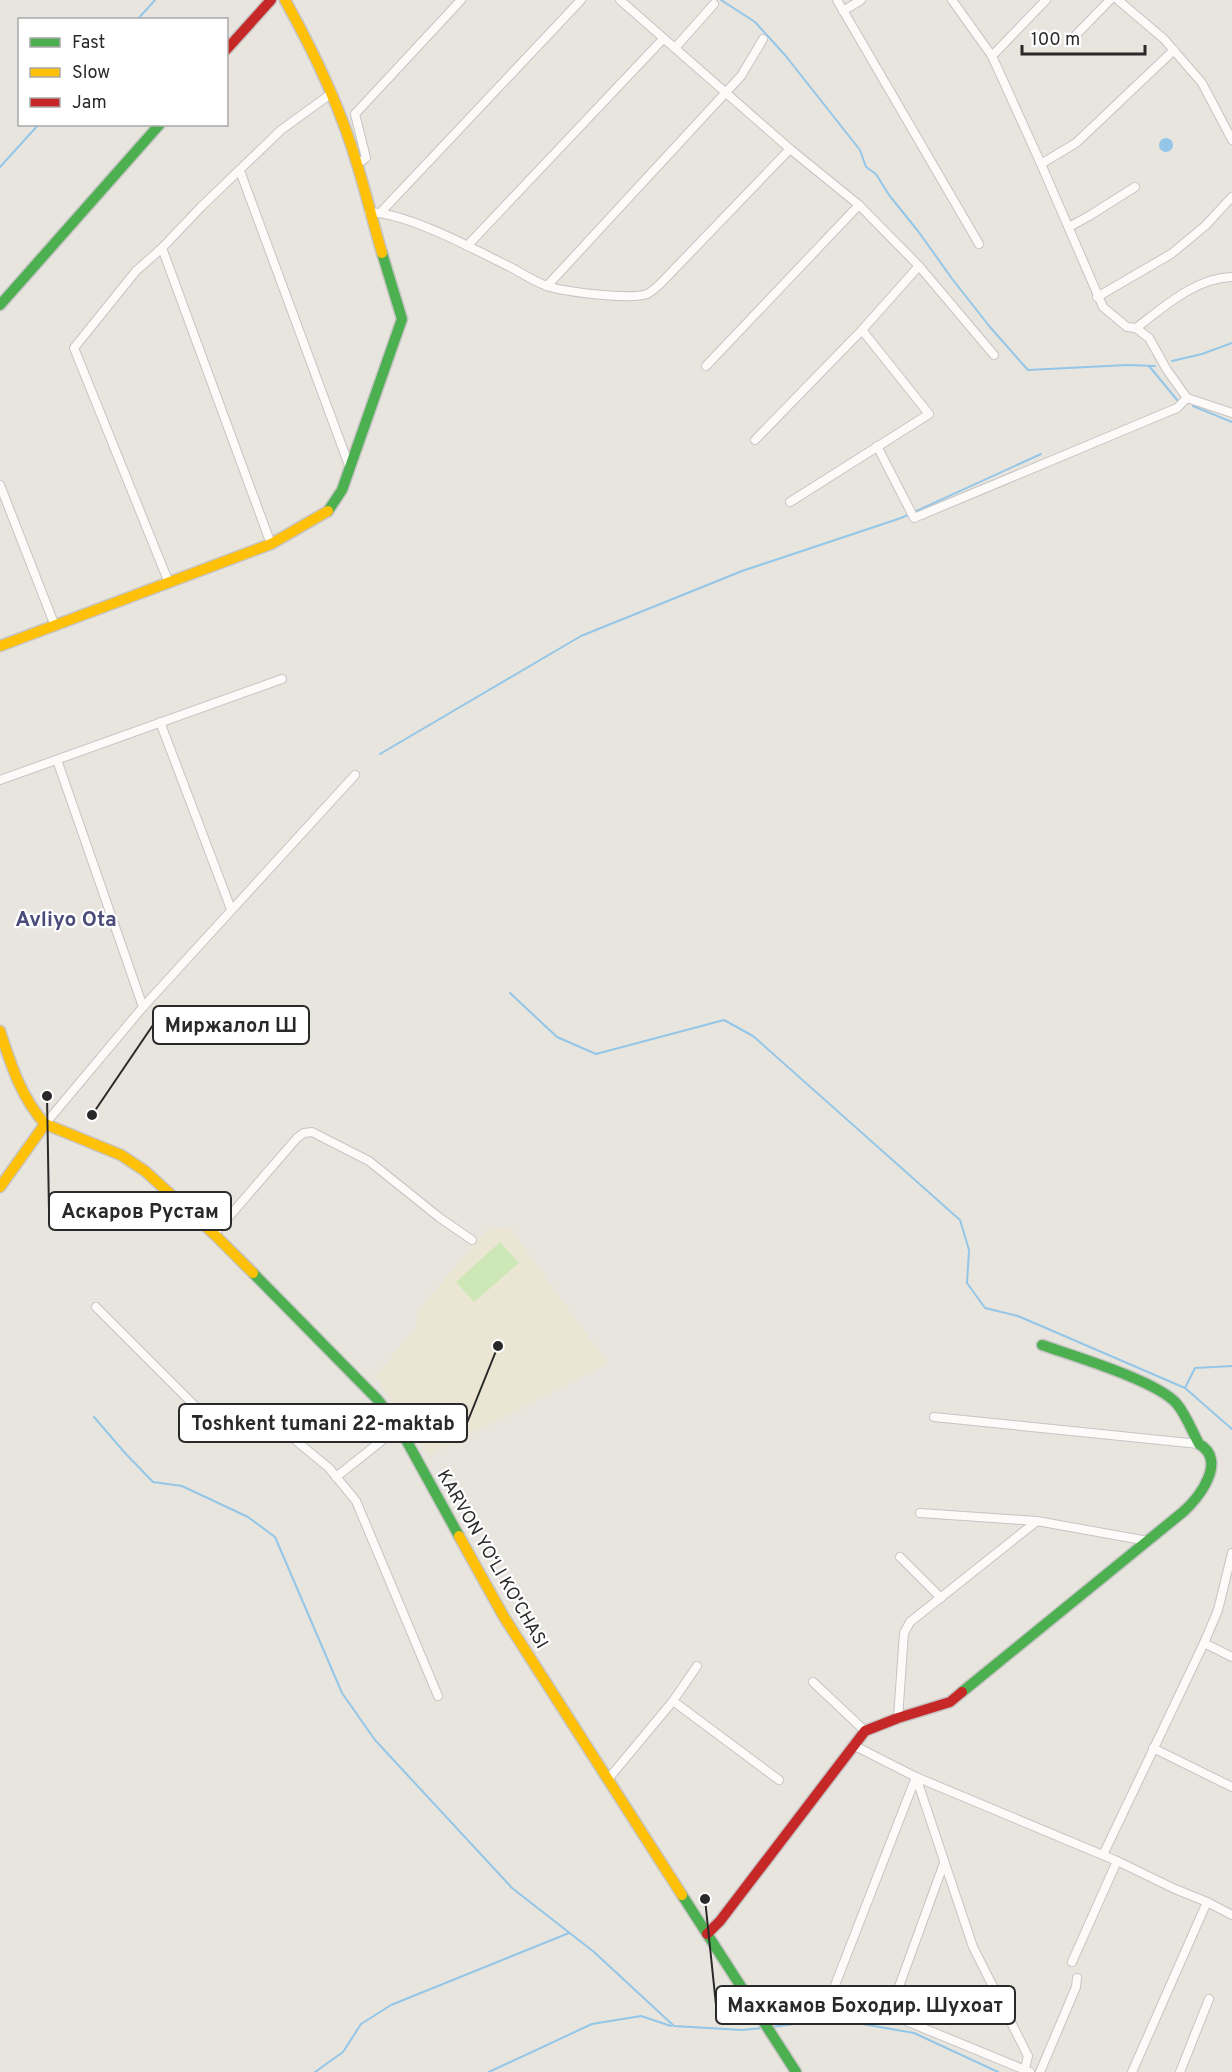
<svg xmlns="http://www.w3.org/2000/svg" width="1232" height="2072" viewBox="0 0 1232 2072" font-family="Overpass,sans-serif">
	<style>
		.education { fill: #ebe6d4 }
		.pitch { fill: #cee7b6 }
		.water { fill: #94c6e8 }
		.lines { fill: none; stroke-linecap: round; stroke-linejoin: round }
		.stream { stroke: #94c6e8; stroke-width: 2 }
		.street-casing { stroke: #c6c4c4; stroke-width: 10 }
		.fast-casing { stroke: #c6c4c4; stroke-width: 13 }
		.slow-casing { stroke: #c6c4c4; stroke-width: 13 }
		.jam-casing { stroke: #c6c4c4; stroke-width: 13 }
		.street { stroke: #fcfbfa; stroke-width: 8 }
		.fast { stroke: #4caf50; stroke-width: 10 }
		.slow { stroke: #ffc107; stroke-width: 10 }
		.jam { stroke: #c62828; stroke-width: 10 }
		.labels { text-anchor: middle; stroke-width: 4.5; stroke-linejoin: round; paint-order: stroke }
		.street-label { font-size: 18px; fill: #292929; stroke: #fff }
		.quarter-label { font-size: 21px; font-weight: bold; fill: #4b4c79; stroke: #fff }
		.leader { fill: none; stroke: #292929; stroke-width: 2 }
		.callout-dot { fill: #292929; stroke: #fff; stroke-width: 2 }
		.callout { fill: #fff; stroke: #292929; stroke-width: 2 }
		.callout-label { font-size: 20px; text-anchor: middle; font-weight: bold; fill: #292929 }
	</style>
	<rect width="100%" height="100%" fill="#e8e5de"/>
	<path class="education" d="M510 1228 608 1364 429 1455 375 1376 416 1328 418 1310 488 1229Z"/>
	<path class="pitch" d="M500 1242 519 1263 474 1302 456 1282Z"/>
	<circle class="water" cx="1166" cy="145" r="7"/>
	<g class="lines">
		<g class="stream">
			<path d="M721 0 755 22 785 55 860 150 866 167 876 174 889 195 918 231 953 280 990 327 1028 370 1127 365 1155 366"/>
			<path d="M137 20 155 0"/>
			<path d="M0 167 39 124"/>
			<path d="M1172 361 1202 354 1232 343"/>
			<path d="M1149 366 1178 401"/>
			<path d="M1193 406 1232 422"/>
			<path d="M380 754 581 636 742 571 901 518 1041 454"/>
			<path d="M510 993 557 1037 596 1054 724 1020 753 1036 960 1220 969 1250 967 1283 985 1308 1018 1316 1185 1388 1232 1429"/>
			<path d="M1185 1388 1195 1368 1232 1366"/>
			<path d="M94 1417 125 1453 153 1482 182 1486 248 1517 275 1537 342 1693 375 1740 512 1888 594 1952 674 2026 742 2030 763 2028"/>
			<path d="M771 2027 834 2019 914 2033 998 2072"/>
			<path d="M315 2072 343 2052 361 2024 391 2005 569 1933"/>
			<path d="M489 2072 592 2024 641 2016 671 2026"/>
		</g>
		<g class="street-casing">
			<g id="street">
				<path d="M620 0 790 149 859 205 919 266 994 355"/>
				<path d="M837 0 979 244"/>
				<path d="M952 0 992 56 1041 164 1103 307 1127 327 1136 328 1149 338 1167 370 1187 398 1232 413"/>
				<path d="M1118 0 1164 39 1202 83 1232 140"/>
				<path d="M843 11 861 0"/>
				<path d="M1070 41 1110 0"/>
				<path d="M675 48 714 4"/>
				<path d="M992 56 1046 0"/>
				<path d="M357 164 366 158 355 114 461 0"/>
				<path d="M1041 164 1076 143 1174 50"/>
				<path d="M240 171 350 468"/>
				<path d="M369 212C411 214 475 250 514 269 524 275 536 282 547 286 565 292 630 300 647 294 653 291 658 286 662 282L790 149"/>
				<path d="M381 212 581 0"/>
				<path d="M1069 227 1089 216 1135 187"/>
				<path d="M467 246 663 39"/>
				<path d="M162 248 271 544"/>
				<path d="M547 286 741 76 763 39"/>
				<path d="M1097 297 1171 254 1205 226 1232 197"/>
				<path d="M1136 328C1164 307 1195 278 1232 277"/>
				<path d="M706 366 859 205"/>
				<path d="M755 440 862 330 919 266"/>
				<path d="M877 446 914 518 1177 408 1187 398"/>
				<path d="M0 485 55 626"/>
				<path d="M790 502 929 414 862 330"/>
				<path d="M169 583 74 348 136 271 162 248 201 207 281 130 332 93"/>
				<path d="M160 722 231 909"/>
				<path d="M57 760 143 1007"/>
				<path d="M0 780 282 679"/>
				<path d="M45 1124 143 1007 355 775"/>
				<path d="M214 1234 297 1138 304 1133 312 1132 369 1161 440 1218 472 1240"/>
				<path d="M96 1307 208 1419 277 1425 329 1468 356 1501 438 1696"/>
				<path d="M934 1417 1199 1444"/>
				<path d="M336 1477 399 1427"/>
				<path d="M920 1513 1037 1521 1148 1541"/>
				<path d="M900 1557 941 1598"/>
				<path d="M1204 1643 1232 1657"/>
				<path d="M813 1682 865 1731"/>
				<path d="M673 1701 779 1780"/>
				<path d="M898 1718 904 1633 910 1622 1037 1521"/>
				<path d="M853 1745 916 1777 1117 1861 1175 1889 1207 1902 1232 1915"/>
				<path d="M1153 1748 1232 1787"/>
				<path d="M916 1777 973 1947 1028 2056 1025 2069"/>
				<path d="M609 1778 673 1701 697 1666"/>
				<path d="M1103 1855 1204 1643 1218 1610 1232 1553"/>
				<path d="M1072 1962 1117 1861"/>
				<path d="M830 1998 916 1777"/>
				<path d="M754 2008 768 2003 830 1998 844 2000 889 2014 1030 2072"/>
				<path d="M889 2014 944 1863"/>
				<path d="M1040 2072 1076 1987 1077 1978"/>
				<path d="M1132 2072 1207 1902"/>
				<path d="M1180 2072 1209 1999"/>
			</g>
		</g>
		<g class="fast-casing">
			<g id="fast">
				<path d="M0 305 160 124"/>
				<path d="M328 511 342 490 402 319 382 253"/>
				<path d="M253 1273 378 1400 399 1427 459 1536"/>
				<path d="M962 1692 1183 1512C1199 1498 1228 1460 1199 1444 1192 1431 1186 1415 1177 1404 1158 1381 1073 1356 1042 1345"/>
				<path d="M682 1895 796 2072"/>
			</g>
		</g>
		<g class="slow-casing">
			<g id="slow">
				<path d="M285 0C314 52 340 106 357 164 366 193 373 223 382 253"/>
				<path d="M0 646 271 544 328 511"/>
				<path d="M0 1031C11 1065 21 1097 45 1124L121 1155 145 1171 214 1234 253 1273"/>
				<path d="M0 1187 45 1124"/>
				<path d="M459 1536 504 1617 682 1895"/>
			</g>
		</g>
		<g class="jam-casing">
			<g id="jam">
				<path d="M226 50 271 0"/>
				<path d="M707 1934 720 1921 865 1731 898 1718 950 1702 962 1692"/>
			</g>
		</g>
		<use href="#street" class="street"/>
		<use href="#fast" class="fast"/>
		<use href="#slow" class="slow"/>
		<use href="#jam" class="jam"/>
	</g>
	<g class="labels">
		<g class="street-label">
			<text transform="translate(493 1559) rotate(60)" y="6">KARVON YO‘LI KO'CHASI</text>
		</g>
		<g class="quarter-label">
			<text x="66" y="926">Avliyo Ota</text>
		</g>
	</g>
	<path class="leader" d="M92 1115L153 1025M47 1096L49 1211M498 1346L467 1423M705 1899L716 2005"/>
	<g class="callout-dot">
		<circle cx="92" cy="1115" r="6"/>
		<circle cx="47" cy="1096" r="6"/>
		<circle cx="498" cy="1346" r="6"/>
		<circle cx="705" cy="1899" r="6"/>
	</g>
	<g class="callout">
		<rect x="153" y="1006" width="156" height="38" rx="6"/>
		<rect x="49" y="1192" width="182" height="38" rx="6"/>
		<rect x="179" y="1404" width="288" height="38" rx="6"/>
		<rect x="716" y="1986" width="299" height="38" rx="6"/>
	</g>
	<g class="callout-label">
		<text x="231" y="1032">Миржалол Ш</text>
		<text x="140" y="1218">Аскаров Рустам</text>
		<text x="323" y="1430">Toshkent tumani 22-maktab</text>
		<text x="865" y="2012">Махкамов Боходир. Шухоат</text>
	</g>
	<rect x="18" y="18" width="210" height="108" fill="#ffffff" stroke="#a9a9a9" stroke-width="1.5"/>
	<rect x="30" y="38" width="30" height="9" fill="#4caf50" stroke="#a9a9a9" stroke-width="1.5"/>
	<text x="72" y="48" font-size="18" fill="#292929">Fast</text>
	<rect x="30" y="68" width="30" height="9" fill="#ffc107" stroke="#a9a9a9" stroke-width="1.5"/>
	<text x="72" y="78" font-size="18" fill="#292929">Slow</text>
	<rect x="30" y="98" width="30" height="9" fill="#c62828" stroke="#a9a9a9" stroke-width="1.5"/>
	<text x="72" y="108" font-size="18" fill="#292929">Jam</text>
	<path d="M1022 45v9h123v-9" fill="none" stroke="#292929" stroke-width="3"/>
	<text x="1031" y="45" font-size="18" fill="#292929" stroke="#ffffff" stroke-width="4.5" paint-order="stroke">100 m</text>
</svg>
